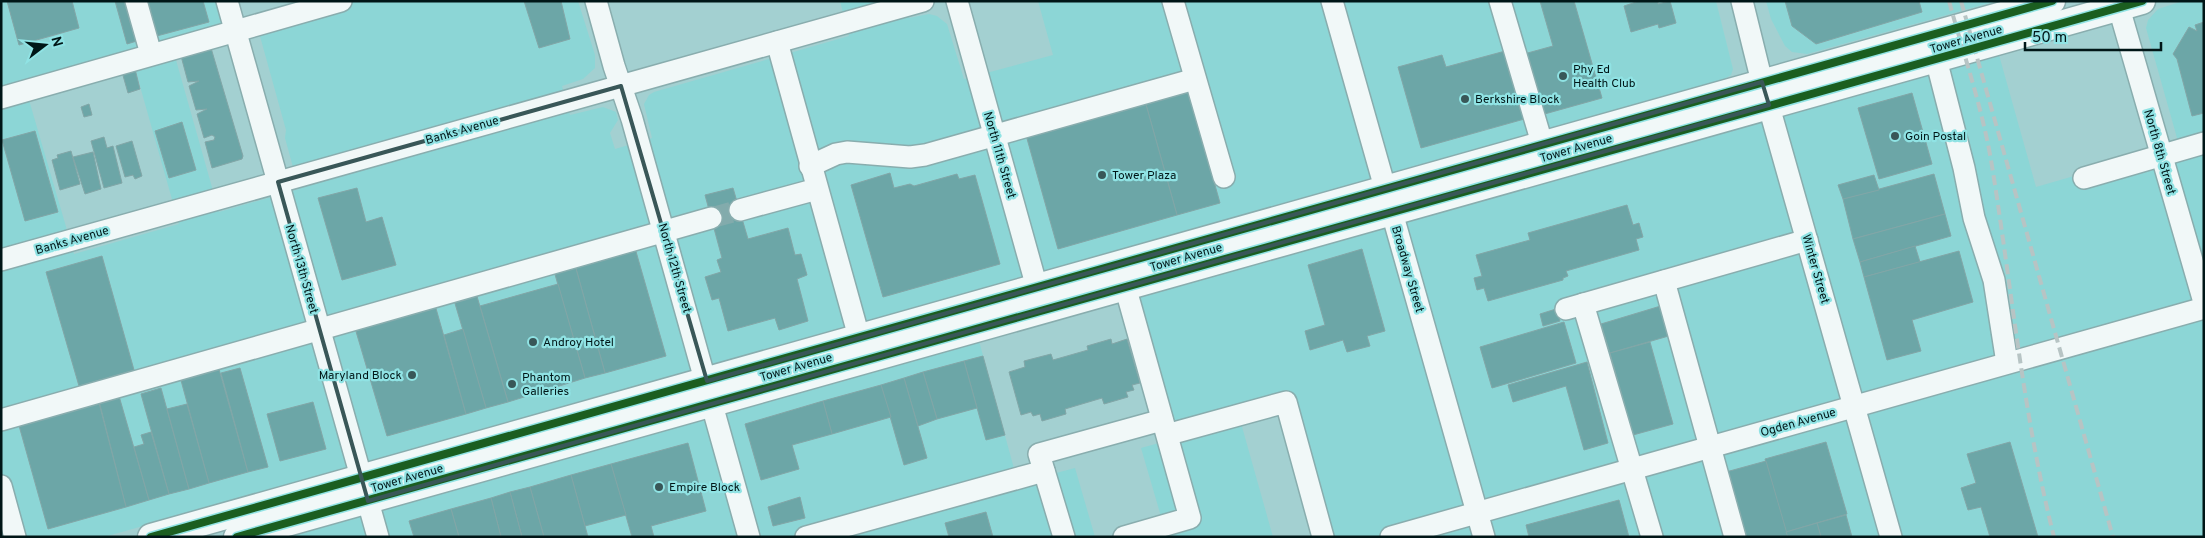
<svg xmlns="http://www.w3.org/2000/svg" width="2205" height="538" viewBox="0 0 2205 538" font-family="Overpass,sans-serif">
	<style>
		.built { fill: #8cd6d6 }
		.building { fill: #6ca6a7; stroke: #82a6a7 }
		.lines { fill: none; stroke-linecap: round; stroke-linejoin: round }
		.minor-tunnel { stroke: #82abac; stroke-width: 21; stroke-dasharray: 21 11; stroke-linecap: butt }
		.minor-casing { stroke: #89adae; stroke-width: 24 }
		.major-casing { stroke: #89adae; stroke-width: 29 }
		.minor { stroke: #f1f8f8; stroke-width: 21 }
		.major { stroke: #f1f8f8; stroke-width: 26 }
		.rail { stroke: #b7c4c4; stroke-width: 4; stroke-dasharray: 10 5; stroke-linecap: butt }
		.cycleway-casing { stroke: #90e3e4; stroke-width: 11 }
		.cycleway { stroke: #1b5e20; stroke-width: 8 }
		.marked { fill: none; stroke: #395758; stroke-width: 4; stroke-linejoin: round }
		.poi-dot { fill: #395758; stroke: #90e3e4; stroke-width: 2 }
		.labels { text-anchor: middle; stroke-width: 4.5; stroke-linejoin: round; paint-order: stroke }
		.street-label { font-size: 12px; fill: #001617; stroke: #90e3e4 }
		.poi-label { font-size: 12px; fill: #001617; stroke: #90e3e4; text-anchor: start }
	</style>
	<rect width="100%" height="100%" fill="#a3d0d1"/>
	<g class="built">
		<path d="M1 1H216L223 28 29 100 74 254 179 224 134 65 174 53 219 212 299 189 285 138 286 130 258 29 357 1H578L595 55V68L583 79 562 86 570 115 603 107 616 112 618 120 610 133 615 149 652 138 644 104 649 95 654 92 849 36 840 1H904L909 18 929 14 937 16 947 24 964 79 1053 55 1038 1H1716L1733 69 1731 75 1719 82 104 537H1Z"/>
		<path d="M1766 1H1997L1807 54 1792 52 1785 46 1771 19Z"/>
		<path d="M2183 1H2204V138L2179 145 2146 28 2148 20 2158 9Z"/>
		<path d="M1999 55 2036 187 2081 174 2204 151V537H1331L1291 393 1237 409 1273 537H1167L1141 448 1170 440 1131 300Z"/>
		<path d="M979 341 1018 483 1075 468 1095 537H286Z"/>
	</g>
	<g class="building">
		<path d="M7 1H72L79 28 19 45Z"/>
		<path d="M115 1H130L140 40 127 44Z"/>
		<path d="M143 1H203L209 22 153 37Z"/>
		<path d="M524 1H561L570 39 539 48Z"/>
		<path d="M1540 1H1574L1602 98 1541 115 1524 54 1553 46Z"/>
		<path d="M1639 1H1658V4L1670 1 1676 23 1659 28 1658 24 1631 32 1624 6Z"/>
		<path d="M1785 1H1919L1922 12 1816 44 1792 26Z"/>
		<path d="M2204 22V113L2192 116 2177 59 2173 54 2189 27 2197 31 2195 25Z"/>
		<path d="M211 48 243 156 242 159 212 168 205 142 214 140 215 137 212 135 204 138 197 114 207 109 196 110 189 86 199 81 188 82 181 56Z"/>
		<path d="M1509 50 1528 118 1421 148 1398 67 1442 55 1446 67Z"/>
		<path d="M135 69 140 89 128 93 122 72Z"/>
		<path d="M1188 89 1220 203 1177 215 1145 101Z"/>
		<path d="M1912 93 1932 164 1879 179 1858 108Z"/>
		<path d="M1145 101 1177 215 1058 249 1026 135Z"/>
		<path d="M89 104 92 115 84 117 81 107Z"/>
		<path d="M182 122 196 170 169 178 155 131Z"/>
		<path d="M35 131 58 212 25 221 2 140Z"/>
		<path d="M104 137 107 148 113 146 122 183 104 188 91 141Z"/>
		<path d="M132 141 142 176 135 179 133 175 125 177 116 146Z"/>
		<path d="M71 151 80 184 60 190 52 160 58 158 57 155Z"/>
		<path d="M93 152 101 189 85 194 73 157Z"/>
		<path d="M890 173 894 188 910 184 914 186 957 174 959 179 975 175 1000 264 883 297 851 185Z"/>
		<path d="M1934 174 1945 214 1853 239 1843 199Z"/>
		<path d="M1874 175 1879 190 1843 199 1838 185Z"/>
		<path d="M357 188 366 222 382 217 396 265 342 280 318 198Z"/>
		<path d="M733 188 748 239 788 228 795 255 801 254 807 275 797 279 808 321 779 330 775 318 728 331 719 298 712 300 705 277 721 272 717 260 722 258 705 195Z"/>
		<path d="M1627 205 1633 225 1639 223 1643 237 1636 239 1639 250 1566 271 1568 276 1563 278V280L1488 301 1484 288 1477 290 1474 278 1482 276 1476 255 1530 240 1528 233Z"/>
		<path d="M1945 214 1951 236 1860 262 1853 239Z"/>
		<path d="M1915 246 1920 262 1864 277 1860 262Z"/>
		<path d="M635 248 666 356 605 373 575 265Z"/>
		<path d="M1362 249 1385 331 1367 336 1370 346 1347 352 1343 340 1310 350 1305 331 1325 325 1308 265Z"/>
		<path d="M1959 251 1973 302 1912 320 1921 351 1887 360 1864 277Z"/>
		<path d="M102 256 134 370 79 386 46 272Z"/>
		<path d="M575 265 605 373 585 378 554 271Z"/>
		<path d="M558 284 585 378 508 402 480 306Z"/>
		<path d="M476 293 508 402 486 408 454 300Z"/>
		<path d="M435 305 466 414 387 436 355 328Z"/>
		<path d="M1664 305 1672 335 1610 353 1601 324Z"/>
		<path d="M1556 309 1560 321 1543 326 1540 314Z"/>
		<path d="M1564 322 1576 363 1492 388 1480 347Z"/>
		<path d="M463 329 486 408 466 414 444 335Z"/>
		<path d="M1111 339 1112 344 1127 339 1140 383 1132 385 1134 390 1126 392 1128 397 1104 404 1102 398 1065 409 1066 414 1042 421 1040 414 1033 416 1031 412 1021 415 1009 372 1025 367 1024 361 1051 354 1053 360 1088 350 1087 346Z"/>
		<path d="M1650 342 1673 424 1633 435 1610 353Z"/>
		<path d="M983 356 1005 435 986 440 964 361Z"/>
		<path d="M964 361 977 408 937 419 923 372Z"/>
		<path d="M217 362 248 472 209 483 179 373Z"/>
		<path d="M1587 362 1608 443 1584 450 1566 386 1513 402 1508 385Z"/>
		<path d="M240 368 268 467 248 472 221 373Z"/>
		<path d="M923 372 937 419 918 426 904 378Z"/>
		<path d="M904 378 927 458 904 465 881 385Z"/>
		<path d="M881 385 891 417 832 434 823 401Z"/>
		<path d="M161 388 189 489 169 494 141 394Z"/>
		<path d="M119 396 149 500 126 507 99 401Z"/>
		<path d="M98 399 126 507 48 529 18 422Z"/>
		<path d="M823 401 832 434 792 445 799 469 761 480 745 424Z"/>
		<path d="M313 402 326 449 280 461 267 414Z"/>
		<path d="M187 404 209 483 189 489 167 409Z"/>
		<path d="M151 432 169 494 149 500 134 447 144 444 141 435Z"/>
		<path d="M1826 442 1847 514 1786 532 1765 459Z"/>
		<path d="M2010 442 2038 537H1990L1981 507 1968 510 1961 488 1976 483 1967 454Z"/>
		<path d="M688 443 706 511 651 526 654 537H632L611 464Z"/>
		<path d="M1766 461 1788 537H1744L1726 472Z"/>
		<path d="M611 464 626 515 585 526 571 475Z"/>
		<path d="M571 475 588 537H544L530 487Z"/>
		<path d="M530 487 544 537H522L510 492Z"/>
		<path d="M510 492 522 537H501L491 498Z"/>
		<path d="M800 497 805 518 773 526 768 507Z"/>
		<path d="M491 498 501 537H459L451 509Z"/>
		<path d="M1619 500 1629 537H1529L1526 525Z"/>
		<path d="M451 509 459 537H414L409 521Z"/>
		<path d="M986 512 993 537H949L945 523Z"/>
		<path d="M1846 515 1852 537H1821L1817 523Z"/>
		<path d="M1817 523 1821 537H1788L1786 532Z"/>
	</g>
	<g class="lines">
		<path class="minor-tunnel" d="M711 218 740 210"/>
		<g class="minor-casing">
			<g id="minor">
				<path d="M136 1 151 54"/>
				<path d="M227 1 378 537"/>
				<path d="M596 1 614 66 632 119 749 537"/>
				<path d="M957 1 1041 302"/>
				<path d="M1173 1 1224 177"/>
				<path d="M1332 1 1484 537"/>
				<path d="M1500 1 1542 143"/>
				<path d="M1742 1 1762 82 1891 537"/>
				<path d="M2117 1 2204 302"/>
				<path d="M777 42 859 337"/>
				<path d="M1936 59 1964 168 1974 218 1994 280 2007 363"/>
				<path d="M1 98 341 1"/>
				<path d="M810 166 836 154 847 152 910 157 925 155 1195 79"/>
				<path d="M2084 178 2204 143"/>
				<path d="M740 210 817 189"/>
				<path d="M1 260 923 1"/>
				<path d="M1664 281 1735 537"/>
				<path d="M1583 304 1652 537"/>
				<path d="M1566 309 1807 240"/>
				<path d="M1 420 711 218"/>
				<path d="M1177 432 1286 402 1323 537"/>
				<path d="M1 486 15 537"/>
				<path d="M806 537 1044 471"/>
				<path d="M1064 537 1039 454 1162 420"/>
				<path d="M1124 537 1190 518 1125 286"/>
				<path d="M1391 537 2204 308"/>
			</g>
		</g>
		<g class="major-casing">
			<g id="major">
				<path d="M151 537 2052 1"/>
				<path d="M237 537 2142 1"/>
			</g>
		</g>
		<use href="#minor" class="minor"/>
		<use href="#major" class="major"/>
		<g class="rail">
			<path d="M1949 1C1964 56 1983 110 1992 166 2012 290 2023 415 2054 537"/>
			<path d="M1961 1 2113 537"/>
		</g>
		<g class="cycleway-casing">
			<g id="cycleway">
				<path d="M151 537 2052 1"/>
				<path d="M237 537 2142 1"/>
			</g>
		</g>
		<use href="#cycleway" class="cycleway"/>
	</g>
	<path class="marked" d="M1762 82 1769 105 368 501 278 182 621 86 707 381Z"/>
	<g class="poi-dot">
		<circle cx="1563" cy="76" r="5"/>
		<circle cx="1465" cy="99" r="5"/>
		<circle cx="1895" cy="136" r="5"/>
		<circle cx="1102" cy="175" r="5"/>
		<circle cx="533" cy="342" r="5"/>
		<circle cx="412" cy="375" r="5"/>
		<circle cx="512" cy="384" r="5"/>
		<circle cx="659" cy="487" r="5"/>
	</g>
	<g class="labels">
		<g class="street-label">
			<text transform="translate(1966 39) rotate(-16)" y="4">Tower Avenue</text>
			<text transform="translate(462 130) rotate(-16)" y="4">Banks Avenue</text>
			<text transform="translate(1576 148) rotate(-16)" y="4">Tower Avenue</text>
			<text transform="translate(2160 152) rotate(74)" y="4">North 8th Street</text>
			<text transform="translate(1000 155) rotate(74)" y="4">North 11th Street</text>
			<text transform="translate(72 240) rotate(-16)" y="4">Banks Avenue</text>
			<text transform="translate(1186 257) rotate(-16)" y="4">Tower Avenue</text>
			<text transform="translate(675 268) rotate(74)" y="4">North 12th Street</text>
			<text transform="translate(302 269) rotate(74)" y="4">North 13th Street</text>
			<text transform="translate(1408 269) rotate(74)" y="4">Broadway Street</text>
			<text transform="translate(1816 269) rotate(74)" y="4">Winter Street</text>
			<text transform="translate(796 367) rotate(-16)" y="4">Tower Avenue</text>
			<text transform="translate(1798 422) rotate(-16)" y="4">Ogden Avenue</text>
			<text transform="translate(407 478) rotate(-16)" y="4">Tower Avenue</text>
		</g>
		<g class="poi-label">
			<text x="1573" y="73">Phy Ed<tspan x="1573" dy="14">Health Club</tspan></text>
			<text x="1475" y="103">Berkshire Block</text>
			<text x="1905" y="140">Goin Postal</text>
			<text x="1112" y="179">Tower Plaza</text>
			<text x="543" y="346">Androy Hotel</text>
			<text x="402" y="379" text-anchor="end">Maryland Block</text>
			<text x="522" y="381">Phantom<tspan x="522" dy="14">Galleries</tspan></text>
			<text x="669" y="491">Empire Block</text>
		</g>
	</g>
	<rect width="2205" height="538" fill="none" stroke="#001617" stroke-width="5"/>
	<g transform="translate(45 45) rotate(74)" stroke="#90e3e4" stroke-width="4" paint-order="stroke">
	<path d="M0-4L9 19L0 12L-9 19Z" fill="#001617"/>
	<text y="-8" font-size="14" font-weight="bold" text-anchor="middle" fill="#001617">N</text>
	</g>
	<path d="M2025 42v8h136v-8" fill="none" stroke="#001617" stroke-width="2.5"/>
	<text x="2032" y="42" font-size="15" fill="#001617" stroke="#90e3e4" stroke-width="4" paint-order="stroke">50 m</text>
</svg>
